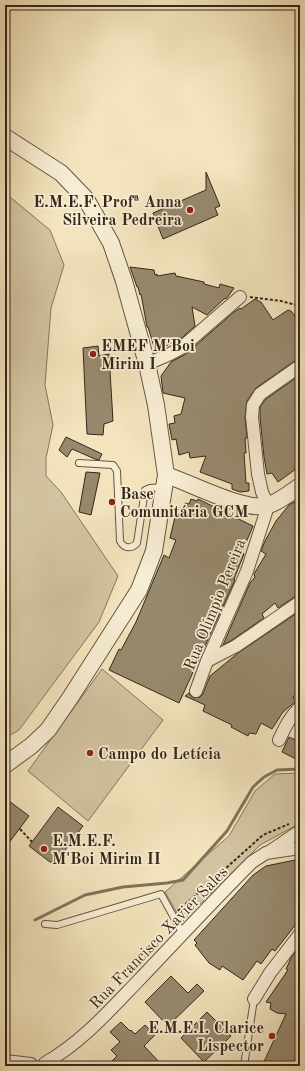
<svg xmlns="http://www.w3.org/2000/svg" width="305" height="1071" viewBox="0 0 305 1071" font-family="'Old Standard TT',serif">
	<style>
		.green { fill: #d3c4a1; stroke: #84765d }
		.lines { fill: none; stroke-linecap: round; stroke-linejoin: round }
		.stream { stroke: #80725a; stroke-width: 3 }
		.building { fill: #97896e; stroke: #342719 }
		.service-casing { stroke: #645642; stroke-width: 8 }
		.minor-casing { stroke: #645642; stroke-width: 14 }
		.tertiary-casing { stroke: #645642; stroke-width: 18 }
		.path { stroke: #342719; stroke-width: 2; stroke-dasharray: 3 2; stroke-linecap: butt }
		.service { stroke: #f7edd4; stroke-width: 6 }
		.minor { stroke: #f7edd4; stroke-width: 12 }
		.tertiary { stroke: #f7edd4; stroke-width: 16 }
		.poi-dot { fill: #8f2418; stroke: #f7edd4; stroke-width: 1.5 }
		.labels { text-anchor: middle; stroke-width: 3.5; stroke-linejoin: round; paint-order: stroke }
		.poi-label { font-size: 16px; font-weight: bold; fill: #342719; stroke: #f7edd4; text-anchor: start }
		.street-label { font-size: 16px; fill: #342719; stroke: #f7edd4 }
	</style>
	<rect width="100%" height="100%" fill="#f3e4bd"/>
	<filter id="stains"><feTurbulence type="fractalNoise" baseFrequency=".005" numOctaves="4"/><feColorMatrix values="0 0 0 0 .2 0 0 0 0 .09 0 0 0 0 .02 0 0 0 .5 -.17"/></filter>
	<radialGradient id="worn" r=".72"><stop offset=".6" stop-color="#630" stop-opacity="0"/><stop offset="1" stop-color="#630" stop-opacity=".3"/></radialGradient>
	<g class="green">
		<path d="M5 193 50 230 64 265 51 308 45 385 53 425 46 458V476L61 492 118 576 99 622 19 730 5 738Z"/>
		<path d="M102 669 163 720 88 821 28 771Z"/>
		<path d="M300 773V825L293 827 260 845 182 922 165 892 229 836 255 791 275 774Z"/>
	</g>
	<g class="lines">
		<path class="stream" d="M35 920 85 895 123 887 167 883 183 880 227 831 253 787 264 777 277 770 300 769"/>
	</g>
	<g class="building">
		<path d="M206 172 220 206 215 208 218 215 163 239 153 213 206 190Z"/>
		<path d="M130 267 154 270 155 275 157 274V276L175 273 176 276 204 282V284L219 288 220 284 234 288 227 298 224 299 207 315 192 307 195 326 177 342 173 344V342L161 349 155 350 148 327H147L141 294 140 295 138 287H137Z"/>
		<path d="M255 299 261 302 273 320 288 310 291 311 295 316 300 312V359L296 360 256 388 247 401 245 417 247 438H245L246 453H244L246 483H249V491L240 492 232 489V484L200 472 206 456 190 458 189 452 179 455 176 439 172 440 169 424 175 423 174 416 181 414 185 398 163 393 161 376 171 362 186 354 234 312 240 308 241 309Z"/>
		<path d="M98 346 99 356 109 354 113 421 104 424 103 435 87 434 83 348Z"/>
		<path d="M300 375V466L278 482 272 473 267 474 264 457 260 417V407L266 399Z"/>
		<path d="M66 437 102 454 99 460 95 459 72 449 67 457 59 450Z"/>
		<path d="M86 472 100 473 91 515 79 512Z"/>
		<path d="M191 499 197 501 198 499 253 526 242 552 244 554 234 579 235 580 179 703 109 670 119 649 121 650 136 622 164 555 169 558 176 540 170 538 175 517 179 508 182 509 185 503 189 504Z"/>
		<path d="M294 502 300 509V595L296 596 278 608 275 603 262 614 264 618 232 640 223 645 250 583 255 577 254 574 266 554 261 551 265 541 276 521 289 505Z"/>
		<path d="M300 611V691L293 697 296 701 283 712 272 729 261 723 256 734 249 733 248 736 231 727 232 725 203 711 205 705 185 696 189 693 191 696 194 698 200 697 203 694 210 676 238 653Z"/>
		<path d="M289 737 300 742V761L282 752Z"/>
		<path d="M5 798 29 816 5 848Z"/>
		<path d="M58 807 83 826 54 865 29 846Z"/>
		<path d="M300 859V919L275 951 272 949 261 964 257 961 243 980 222 966 220 970 209 963 195 945 197 943 194 940 253 875 266 866Z"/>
		<path d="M300 946V1000L298 998 295 1024 300 1027V1066H262L286 1014 277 1013 270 1009 271 1003 266 1002 288 970 286 969 292 956Z"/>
		<path d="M171 976 188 993 197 984 204 991 168 1026 145 1002Z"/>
		<path d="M207 1012 231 1036 204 1062 181 1038Z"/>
		<path d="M121 1022 130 1031 131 1030 135 1034 145 1025 155 1035 144 1046 163 1066H118L112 1061 117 1056 111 1050 120 1042 110 1032Z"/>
	</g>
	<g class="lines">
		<g class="service-casing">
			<g id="service">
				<path d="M79 463 113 465 117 471 120 541C124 549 132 549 137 543L145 490 150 488 163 487"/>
				<path d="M45 924 57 925 161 894 183 934"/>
				<path d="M244 1066 254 999"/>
			</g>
		</g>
		<g class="minor-casing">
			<g id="minor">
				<path d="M147 364 170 354 181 348 240 297"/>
				<path d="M207 661 236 646 300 602"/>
				<path d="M196 691 207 661 247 571 268 506 262 492 258 474 252 417 253 405 260 394 300 366"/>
				<path d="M279 740C285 727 290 717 300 707"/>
				<path d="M269 852 300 831"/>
				<path d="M254 999 270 973 300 934"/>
				<path d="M5 1061 31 1064"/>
				<path d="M45 1063C81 1043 110 1010 138 981 176 941 213 901 252 862L266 853 300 848"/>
			</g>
		</g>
		<g class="tertiary-casing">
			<g id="tertiary">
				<path d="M5 137 61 173 86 199 111 243 124 281 147 364 156 405 166 475 154 551 139 590 70 698 48 730 31 746 5 765"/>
				<path d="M166 475C191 483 246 513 269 505 280 501 290 493 300 486"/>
			</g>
		</g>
		<g class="path">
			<path d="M250 297 281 301 300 306"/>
			<path d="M20 829 32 842"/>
			<path d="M178 911 263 835 289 824"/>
		</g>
		<use href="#service" class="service"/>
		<use href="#minor" class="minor"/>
		<use href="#tertiary" class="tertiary"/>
	</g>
	<g class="poi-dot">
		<circle cx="190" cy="210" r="4"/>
		<circle cx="93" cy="354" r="4"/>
		<circle cx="112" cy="502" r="4"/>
		<circle cx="90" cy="753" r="4"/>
		<circle cx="44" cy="849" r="4"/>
		<circle cx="272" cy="1036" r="4"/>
	</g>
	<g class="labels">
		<g class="poi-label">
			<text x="182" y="207" text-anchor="end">E.M.E.F. Profª Anna<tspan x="182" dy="18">Silveira Pedreira</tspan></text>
			<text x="101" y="351">EMEF M'Boi<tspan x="101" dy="18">Mirim I</tspan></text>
			<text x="120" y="499">Base<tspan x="120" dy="18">Comunitária GCM</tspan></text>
			<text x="98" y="759">Campo do Letícia</text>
			<text x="52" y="846">E.M.E.F.<tspan x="52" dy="18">M'Boi Mirim II</tspan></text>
			<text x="264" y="1033" text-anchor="end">E.M.E.I. Clarice<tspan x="264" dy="18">Lispector</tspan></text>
		</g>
		<g class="street-label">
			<text transform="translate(214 604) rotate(-68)" y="6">Rua Olímpio Pereira</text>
			<text transform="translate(158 937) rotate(-46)" y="6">Rua Francisco Xavier Sales</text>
		</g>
	</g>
	<rect width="305" height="1071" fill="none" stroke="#f3e4bd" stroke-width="20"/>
	<rect x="6" y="6" width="293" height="1059" fill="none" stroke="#342719" stroke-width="2"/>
	<rect x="10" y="10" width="285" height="1051" fill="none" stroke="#342719"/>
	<rect width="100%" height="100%" filter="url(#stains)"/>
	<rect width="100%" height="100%" fill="url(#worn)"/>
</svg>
